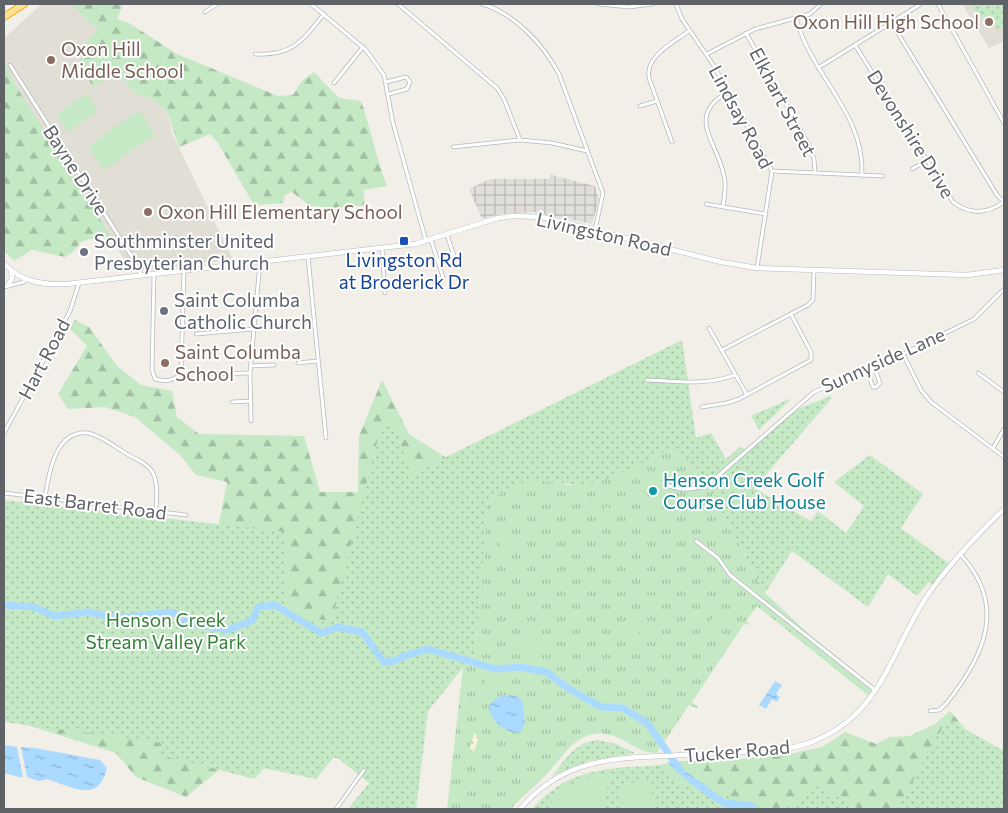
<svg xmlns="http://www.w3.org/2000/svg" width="1008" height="813" viewBox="0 0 1008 813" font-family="Commissioner,sans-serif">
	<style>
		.industrial { fill: url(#industrial-grid) }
		.education { fill: #e1ded6 }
		.grass { fill: url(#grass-tufts) }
		.forest { fill: url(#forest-firs) }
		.sand { fill: url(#sand-dots) }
		.park { fill: url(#park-dots) }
		.pitch { fill: #c5e8c5 }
		.water { fill: url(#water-ripples) }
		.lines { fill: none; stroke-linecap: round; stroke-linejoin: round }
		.river { stroke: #aadaff; stroke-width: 7 }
		.street-casing { stroke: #b5b8bc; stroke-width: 4.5 }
		.secondary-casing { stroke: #b6babf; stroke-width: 5.5 }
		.highway-casing { stroke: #f9ab00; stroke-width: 8 }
		.street { stroke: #fff; stroke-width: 3 }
		.secondary { stroke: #fff; stroke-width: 4.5 }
		.highway { stroke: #fde293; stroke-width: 6 }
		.education-dot { fill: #8d6e63; stroke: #fff; stroke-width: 2 }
		.transit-dot { fill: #1a4fb4; stroke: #fff; stroke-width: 2 }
		.worship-dot { fill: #6b7280; stroke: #fff; stroke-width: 2 }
		.culture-dot { fill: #0f9aa8; stroke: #fff; stroke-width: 2 }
		.labels { text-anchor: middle; stroke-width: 4; stroke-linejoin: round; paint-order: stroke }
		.education-label { font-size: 19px; fill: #785e54; stroke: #fff; text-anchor: start }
		.street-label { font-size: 19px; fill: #5f6368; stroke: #fff }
		.worship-label { font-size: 19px; fill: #5b616d; stroke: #fff; text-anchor: start }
		.transit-label { font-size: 19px; fill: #164399; stroke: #fff }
		.culture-label { font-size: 19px; fill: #0d838f; stroke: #fff; text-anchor: start }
		.park-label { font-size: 19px; fill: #348238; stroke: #fff }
	</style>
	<defs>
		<pattern id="industrial-grid" width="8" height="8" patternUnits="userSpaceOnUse" patternTransform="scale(1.25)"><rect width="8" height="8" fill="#e0deda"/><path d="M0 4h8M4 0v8" fill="none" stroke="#b9b8b5"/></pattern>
		<pattern id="grass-tufts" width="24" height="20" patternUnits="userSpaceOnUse" patternTransform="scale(1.25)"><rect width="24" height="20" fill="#c5e8c5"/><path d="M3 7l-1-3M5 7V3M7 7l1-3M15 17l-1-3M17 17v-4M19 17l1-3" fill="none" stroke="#a3c0a4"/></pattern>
		<pattern id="forest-firs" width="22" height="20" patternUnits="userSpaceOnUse" patternTransform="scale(1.25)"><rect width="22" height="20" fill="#c5e8c5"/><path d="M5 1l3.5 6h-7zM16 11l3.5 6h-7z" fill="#a3c0a4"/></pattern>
		<pattern id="sand-dots" width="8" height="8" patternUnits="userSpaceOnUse" patternTransform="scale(1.25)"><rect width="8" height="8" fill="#fbf3d9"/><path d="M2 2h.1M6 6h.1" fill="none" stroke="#cec8b4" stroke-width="1.8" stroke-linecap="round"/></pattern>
		<pattern id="park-dots" width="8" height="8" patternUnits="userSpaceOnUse" patternTransform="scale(1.25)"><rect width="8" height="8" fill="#c5e8c5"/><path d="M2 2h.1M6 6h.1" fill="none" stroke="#a3c0a4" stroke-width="1.8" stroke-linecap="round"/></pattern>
		<pattern id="water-ripples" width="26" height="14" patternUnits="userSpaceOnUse" patternTransform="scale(1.25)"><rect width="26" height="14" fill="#aadaff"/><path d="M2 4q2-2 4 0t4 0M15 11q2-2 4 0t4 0" fill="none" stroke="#8eb4d2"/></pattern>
	</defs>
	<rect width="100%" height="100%" fill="#f1efe8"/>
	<path class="industrial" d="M551 175 595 186 599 199 592 224 534 212 500 214 482 219 469 189 490 179H549Z"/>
	<g class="education">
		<path d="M42 4H70L99 30 78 51 92 86 117 73 136 94 152 99 167 112 172 133 233 260 132 272 14 83 4 59V38Z"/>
		<path d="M962 4H1004V41L989 48Z"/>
	</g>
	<path class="grass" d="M670 449 707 484 765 593 811 636 875 687 869 696 757 606 747 620 749 625 744 624 692 702 698 707 696 708 689 705 657 753C637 753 629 740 611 735 577 726 564 757 544 777 533 788 521 797 511 809H447L463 667 475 653 488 504 500 493 516 483 539 480 569 485 603 480Z"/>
	<g class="forest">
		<path d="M70 4H123L117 19 129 23 177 54 278 96 293 95 302 81 314 72 339 98 361 101C371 129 376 158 387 186L363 190 365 205 341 208 310 206 292 192 285 195 283 203 254 205 218 143 210 134 179 147 167 112 152 99 136 94 117 73 92 87 78 51 98 30Z"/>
		<path d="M4 59 14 83 113 240 90 239 81 242 73 252 65 257 32 250 14 261 4 250Z"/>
		<path d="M75 320 89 327 117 366 141 385 172 391 177 417 199 434 304 436 320 492H358L359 436 382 380 409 434 453 462 365 761 247 747 186 797 136 777 116 753 11 720 218 528 227 482 196 475 181 456 135 417 105 407 68 409 58 394 87 346 69 328Z"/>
		<path d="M950 711 977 743 924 809H712L650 767 679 761H723L789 754 822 747 845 732 876 744 890 737 910 736 935 724Z"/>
	</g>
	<path class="sand" d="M474 733 479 737 474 752 470 748Z"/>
	<g class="park">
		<path d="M975 4H1004V24L1000 30 971 8Z"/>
		<path d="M682 340 696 438 711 433 726 459 741 446 746 451 790 412 831 396 832 398 754 488 811 521 818 511 846 533 864 506 834 482 870 455 923 494 901 528 951 565 935 586 929 582 917 596 888 574 868 607 792 551 765 593 707 484 670 449C648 459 626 473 603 480 555 495 532 461 488 504L475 653 428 711 416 809H348L369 783 335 756 316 779 264 768 255 779 155 754 163 743 4 722V500L286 532V618L332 620 381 426 394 425 412 474Z"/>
		<path d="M792 398 759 430 751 416Z"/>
		<path d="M947 719 1004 751V809H897Z"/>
		<path d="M598 740 616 744 635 753 588 761 552 776C565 760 575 742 598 740Z"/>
		<path d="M660 765 682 786 714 790 764 809H532C570 766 608 769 660 765Z"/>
		<path d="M816 785 860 809H784L802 800Z"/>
	</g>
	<g class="pitch">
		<path d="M87 94 98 111 68 132 56 114Z"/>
		<path d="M139 110 155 134 104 170 88 147Z"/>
		<path d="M607 506 614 513V520H607L603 518 602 510Z"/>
		<circle cx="506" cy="540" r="8"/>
		<path d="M644 594 657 596 660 601 659 606C652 612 647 606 642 601Z"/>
		<circle cx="717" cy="625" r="8"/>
		<circle cx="633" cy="629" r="7"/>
		<path d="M527 641 539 642 542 646 541 653H528L524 645Z"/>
		<circle cx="686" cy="678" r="7"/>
		<circle cx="491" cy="681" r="7"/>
		<path d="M503 772 510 774 512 778 509 787 504 789 499 788 497 784Z"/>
		<path d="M591 776 609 777 604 809H548C558 790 571 783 591 776Z"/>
		<path d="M651 780 654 809H623L620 784Z"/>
	</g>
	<g class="water">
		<path d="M775 681 782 685 776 694 780 697 777 702 772 699 766 709 759 705Z"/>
		<path d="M500 696 516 695 522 700 525 723 521 732C508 736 486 719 490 704Z"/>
		<path d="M4 745 17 747 23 778 4 773Z"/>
		<path d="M21 747 35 748 100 760 107 768C99 803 74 788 50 780 45 778 43 781 38 781 35 780 30 778 27 777Z"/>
		<path d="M679 761 684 770 729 802 739 807 762 809C753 809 740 811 731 809 716 806 677 773 667 762Z"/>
	</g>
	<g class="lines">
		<g class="river">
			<path d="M4 605 34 607 54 616 88 612 116 618 172 612 194 624 228 630 253 620 258 607 275 605 321 633 338 627 362 632 384 662 395 661 404 656 428 649 496 669 520 667 547 672 566 687 601 707 623 708 647 723 678 767"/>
			<path d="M727 803 751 806 755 809"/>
		</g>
		<g class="street-casing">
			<g id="street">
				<path d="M311 4 366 50 384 75 393 123 426 241"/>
				<path d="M398 4 497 88 504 99 520 140"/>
				<path d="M482 4C514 13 544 45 559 74L603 193 595 230"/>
				<path d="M598 4 629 7 653 4"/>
				<path d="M676 4 682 19 714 66 772 171 757 268"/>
				<path d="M938 4 1004 123"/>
				<path d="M205 12 217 4"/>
				<path d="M796 18C811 76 865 113 862 175"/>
				<path d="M891 22 997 195 1004 202"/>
				<path d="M746 33 809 145 814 159 815 173"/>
				<path d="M855 45 953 202C970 215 987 214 1004 202"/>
				<path d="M255 54C293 56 302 41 324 14"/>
				<path d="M707 54 755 29 810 14 821 4"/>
				<path d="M10 65 132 257 141 275"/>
				<path d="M818 68 921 4"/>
				<path d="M386 82 406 77 410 82 407 89 389 94"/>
				<path d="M334 83 363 47"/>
				<path d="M640 106 657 101"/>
				<path d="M672 142 649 78C645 56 674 42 689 31"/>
				<path d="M453 147 520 140 552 143 587 151"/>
				<path d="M912 169 926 161"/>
				<path d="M772 171 883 176"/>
				<path d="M706 204 766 214"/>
				<path d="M723 207C724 197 727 186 724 176 717 141 685 116 728 92"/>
				<path d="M447 235 455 259"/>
				<path d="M431 240 443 277"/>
				<path d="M382 248 385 293"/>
				<path d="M308 257 326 438"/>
				<path d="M154 274 152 370 155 379C164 382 177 381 181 372L184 270"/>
				<path d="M4 287 24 282 25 279"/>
				<path d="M709 328 747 395"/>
				<path d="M196 334 254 329"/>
				<path d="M722 350 808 305 813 300 814 270"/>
				<path d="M903 354 921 390 931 402 1004 457"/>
				<path d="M298 363 317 361"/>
				<path d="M251 366 274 365"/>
				<path d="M866 369 873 387H876L880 383 874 366"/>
				<path d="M978 373 1004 392"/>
				<path d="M207 374 250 373"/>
				<path d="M647 380C678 381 705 386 735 375"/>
				<path d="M232 402 251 401"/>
				<path d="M702 407 727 403 739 399 811 360V352L791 314"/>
				<path d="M251 421 250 373 260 262"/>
				<path d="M4 433 70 311 79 283"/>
				<path d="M993 448 1004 429"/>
				<path d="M665 485C684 491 694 491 711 482L814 392 903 354 974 319 1004 289"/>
				<path d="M4 493 186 515"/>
				<path d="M45 497C49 473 55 430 88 433 99 435 113 445 122 451 132 458 147 462 153 473 159 485 156 499 156 511"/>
				<path d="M696 541 718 558 730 575 875 690"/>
				<path d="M930 711 939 710 945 705C985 656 1008 605 960 554"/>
				<path d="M336 809 364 770"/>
			</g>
		</g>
		<g class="secondary-casing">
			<g id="secondary">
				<path d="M4 263C20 282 43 285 67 284L415 244 498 218 513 216 542 217 721 262 757 268 967 275 1004 270"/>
				<path d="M7 286 12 279 11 270"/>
				<path d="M520 809C560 762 606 758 663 756 688 755 713 753 739 752 761 751 784 751 806 744 882 718 888 655 927 596 949 564 976 536 1004 509"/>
			</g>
		</g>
		<g class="highway-casing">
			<path id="highway" d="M4 17 24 4"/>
		</g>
		<use href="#street" class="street"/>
		<use href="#secondary" class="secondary"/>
		<use href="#highway" class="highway"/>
	</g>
	<g class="education-dot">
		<circle cx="989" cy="22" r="5"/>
		<circle cx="51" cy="60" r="5"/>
		<circle cx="148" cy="212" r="5"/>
		<circle cx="165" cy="363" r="5"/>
	</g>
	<rect class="transit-dot" x="399" y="236" width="10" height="10" rx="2.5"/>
	<g class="worship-dot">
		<circle cx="84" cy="252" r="5"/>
		<circle cx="164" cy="311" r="5"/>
	</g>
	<circle class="culture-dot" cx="653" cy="491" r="5"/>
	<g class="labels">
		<g class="education-label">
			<text x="979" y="29" text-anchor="end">Oxon Hill High School</text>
			<text x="61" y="56">Oxon Hill<tspan x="61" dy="22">Middle School</tspan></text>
			<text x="158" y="219">Oxon Hill Elementary School</text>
			<text x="175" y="359">Saint Columba<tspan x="175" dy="22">School</tspan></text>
		</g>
		<g class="street-label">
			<text transform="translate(783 102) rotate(62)" y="7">Elkhart Street</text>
			<text transform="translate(741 117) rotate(62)" y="7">Lindsay Road</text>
			<text transform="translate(911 134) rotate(58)" y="7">Devonshire Drive</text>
			<text transform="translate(76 170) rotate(57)" y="7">Bayne Drive</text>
			<text transform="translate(604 234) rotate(13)" y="7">Livingston Road</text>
			<text transform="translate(44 359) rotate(-62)" y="7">Hart Road</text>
			<text transform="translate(883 360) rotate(-24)" y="7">Sunnyside Lane</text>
			<text transform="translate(95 504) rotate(7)" y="7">East Barret Road</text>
			<text transform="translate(737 751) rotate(-5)" y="7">Tucker Road</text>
		</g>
		<g class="worship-label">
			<text x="94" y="248">Southminster United<tspan x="94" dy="22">Presbyterian Church</tspan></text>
			<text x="174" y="307">Saint Columba<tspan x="174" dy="22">Catholic Church</tspan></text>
		</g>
		<g class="transit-label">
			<text x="404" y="267">Livingston Rd<tspan x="404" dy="22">at Broderick Dr</tspan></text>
		</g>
		<g class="culture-label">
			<text x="663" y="487">Henson Creek Golf<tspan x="663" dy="22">Course Club House</tspan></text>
		</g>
		<g class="park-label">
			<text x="166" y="627">Henson Creek<tspan x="166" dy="22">Stream Valley Park</tspan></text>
		</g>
	</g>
	<rect width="1008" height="813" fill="none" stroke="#5f6368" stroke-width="10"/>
</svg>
